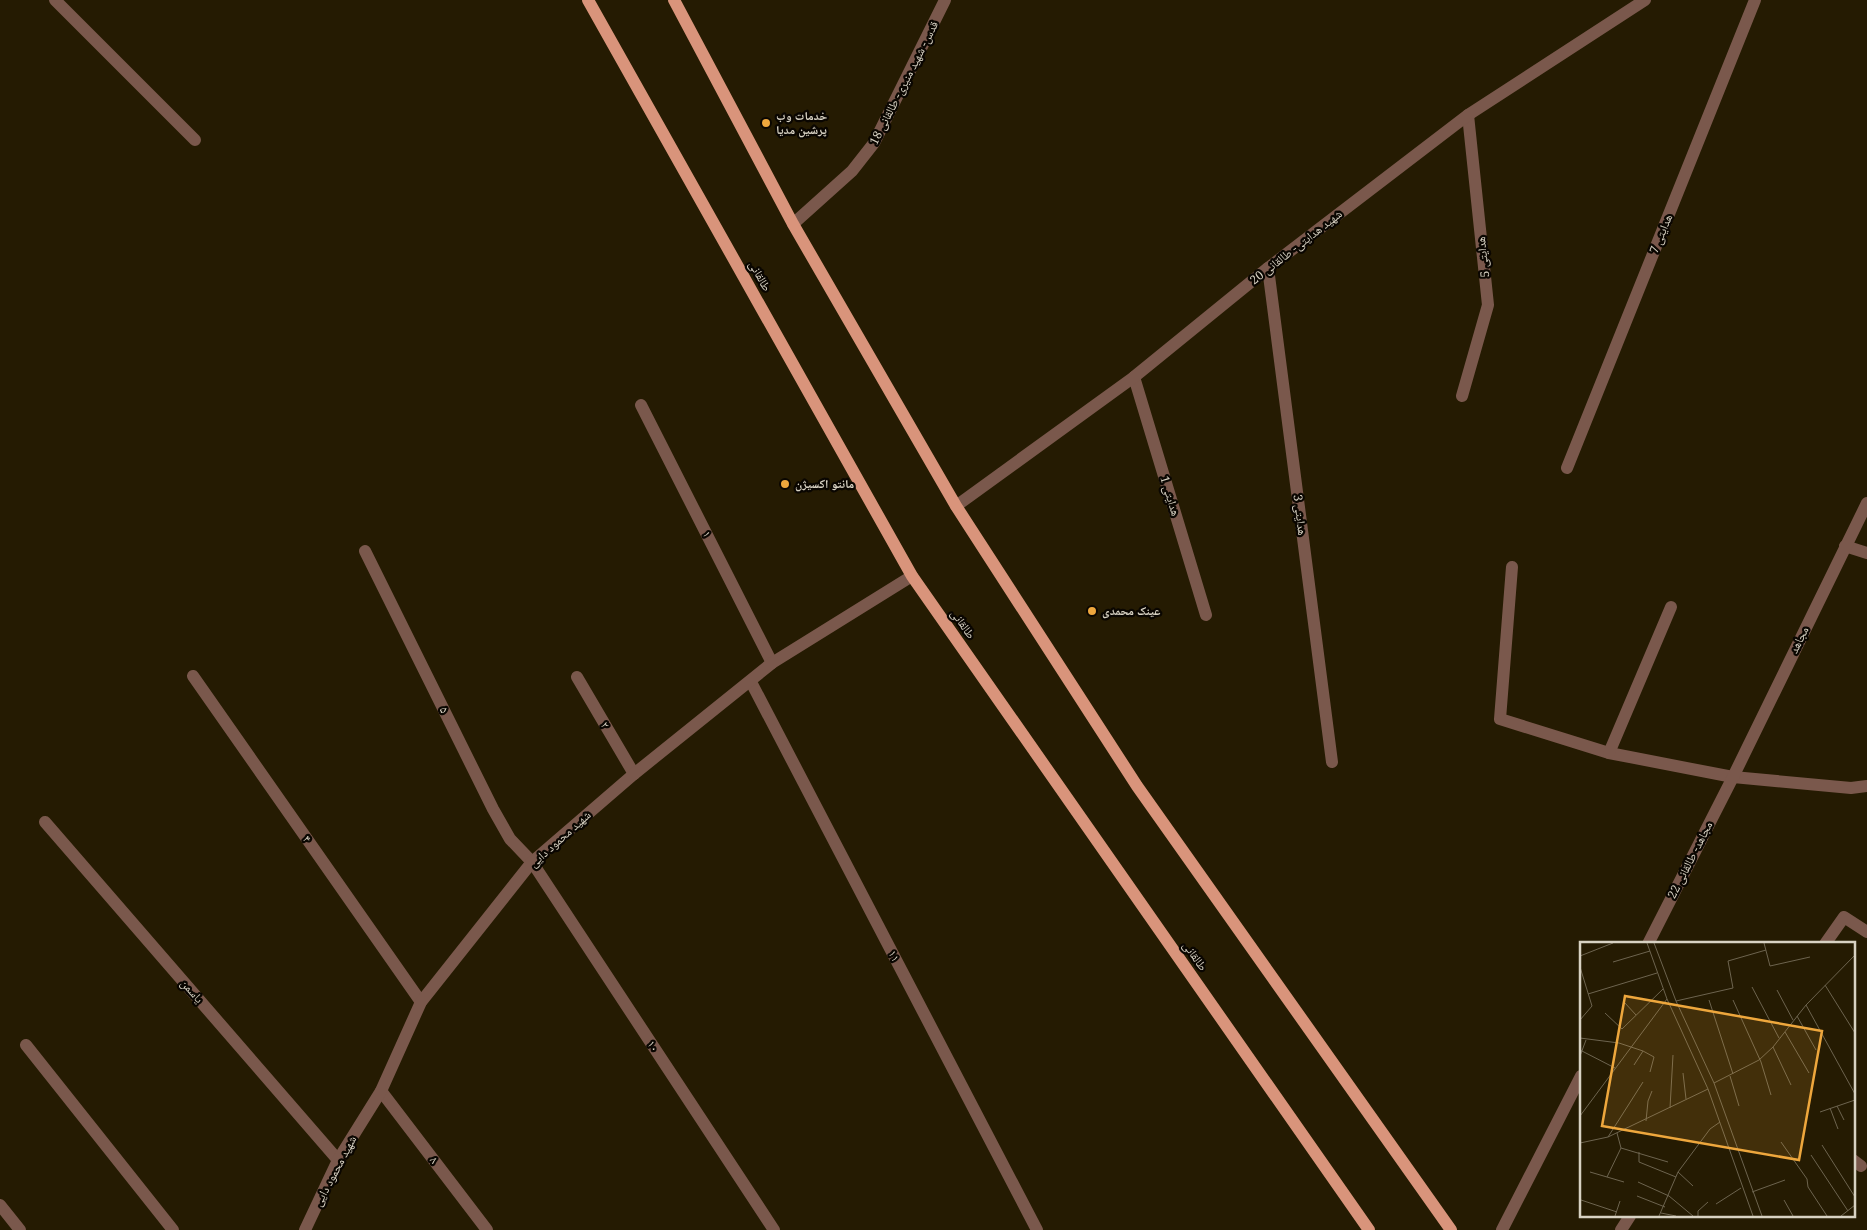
<svg xmlns="http://www.w3.org/2000/svg" width="1867" height="1230" viewBox="0 0 1867 1230" font-family="'Noto Serif','Noto Naskh Arabic',serif">
	<style>
		.lines { fill: none; stroke-linecap: round; stroke-linejoin: round }
		.minor { stroke: #7a584c; stroke-width: 12 }
		.major { stroke: #d9947b; stroke-width: 12 }
		.poi-dot { fill: #eea73d; stroke: #0a0601; stroke-width: 2 }
		.labels { text-anchor: middle; stroke-width: 4.5; stroke-linejoin: round; paint-order: stroke }
		.street-label { font-size: 12px; fill: #d8d2c3; stroke: #0a0601 }
		.poi-label { font-size: 12px; font-weight: bold; fill: #d8d2c3; stroke: #0a0601; text-anchor: start }
		.inset-road { fill: none; stroke: #6d644f; stroke-width: 1 }
		.view { fill: #eea73d; fill-opacity: 0.15; stroke: #eea73d; stroke-width: 2.5 }
		.inset-edge { fill: none; stroke: #d8d2c3; stroke-width: 2.5 }
	</style>
	<rect width="100%" height="100%" fill="#251b02"/>
	<g class="lines">
		<g class="minor">
			<path d="M55 0 195 140"/>
			<path d="M793 224 852 171 874 143 945 0"/>
			<path d="M1268 268 1332 762"/>
			<path d="M1134 377 1206 615"/>
			<path d="M1462 396 1488 305 1468 115"/>
			<path d="M641 405 772 663"/>
			<path d="M1567 468 1755 0"/>
			<path d="M956 506 1134 377 1268 268 1468 115 1645 0"/>
			<path d="M1845 546 1867 553"/>
			<path d="M365 551 493 809 510 839 532 862 774 1230"/>
			<path d="M1512 567 1500 719 1609 753 1733 777 1851 788 1867 786"/>
			<path d="M193 676 421 1002"/>
			<path d="M577 677 634 774"/>
			<path d="M751 682 1037 1230"/>
			<path d="M1609 753 1671 607"/>
			<path d="M45 822 338 1160"/>
			<path d="M1648 944 1733 777 1867 503"/>
			<path d="M1825 944 1844 917 1867 932"/>
			<path d="M26 1045 173 1230"/>
			<path d="M381 1091 487 1230"/>
			<path d="M1853 1160 1861 1166"/>
			<path d="M0 1205 20 1230"/>
			<path d="M305 1230 338 1160 381 1091 421 1002 532 862 634 774 772 663 912 576"/>
			<path d="M1502 1230 1581 1076"/>
			<path d="M1621 1230 1630 1216"/>
		</g>
		<g class="major">
			<path d="M588 0 912 576 1369 1230"/>
			<path d="M674 0 793 224 956 506 1137 786 1451 1230"/>
		</g>
	</g>
	<g class="poi-dot">
		<circle cx="766" cy="123" r="5"/>
		<circle cx="785" cy="484" r="5"/>
		<circle cx="1092" cy="611" r="5"/>
	</g>
	<g class="labels">
		<g class="street-label">
			<text transform="translate(904 83) rotate(-63)" y="4">قدس- شهید منیری- طالقانی 18</text>
			<text transform="translate(1661 234) rotate(-68)" y="4">هدایتی 7</text>
			<text transform="translate(1296 247) rotate(-38)" y="4">شهید هدایتی- طالقانی 20</text>
			<text transform="translate(1483 257) rotate(-96)" y="4">هدایتی 5</text>
			<text transform="translate(760 276) rotate(61)" y="4">طالقانی</text>
			<text transform="translate(1170 496) rotate(73)" y="4">هدایتی 1</text>
			<text transform="translate(1300 515) rotate(83)" y="4">هدایتی 3</text>
			<text transform="translate(707 534) rotate(63)" y="4">۱</text>
			<text transform="translate(963 624) rotate(55)" y="4">طالقانی</text>
			<text transform="translate(1799 640) rotate(-64)" y="4">مجاهد</text>
			<text transform="translate(444 710) rotate(64)" y="4">۵</text>
			<text transform="translate(605 725) rotate(59)" y="4">۲</text>
			<text transform="translate(307 839) rotate(55)" y="4">۴</text>
			<text transform="translate(560 839) rotate(-42)" y="4">شهید محمود دایی</text>
			<text transform="translate(1690 860) rotate(-63)" y="4">مجاهد- طالقانی 22</text>
			<text transform="translate(894 956) rotate(62)" y="4">۱۱</text>
			<text transform="translate(1195 956) rotate(55)" y="4">طالقانی</text>
			<text transform="translate(192 991) rotate(49)" y="4">یاسمن</text>
			<text transform="translate(653 1046) rotate(57)" y="4">۱۰</text>
			<text transform="translate(434 1160) rotate(53)" y="4">۸</text>
			<text transform="translate(335 1171) rotate(-62)" y="4">شهید محمود دایی</text>
		</g>
		<g class="poi-label">
			<text x="776" y="120">خدمات وب<tspan x="776" dy="14">پرشین مدیا</tspan></text>
			<text x="795" y="488">مانتو اكسيژن</text>
			<text x="1102" y="615">عینک محمدی</text>
		</g>
	</g>
	<g transform="translate(1580 942)">
		<rect width="275" height="275" fill="#251b02"/>
		<path class="inset-road" d="M67 1 87 57 128 147 173 274M74 1 96 59 134 141 182 274M184 1 190 24 230 15M0 14 33 1M33 20 70 9M0 25 12 64 0 78M245 43 275 91M172 45 199 96M197 48 213 78M8 52 77 31M129 58 153 132M153 58 181 120 191 153M96 59 153 46 148 19 186 8M45 61 56 73M226 63 275 152M25 71 42 87 83 47M217 74 236 108M205 90 229 131M0 96 39 101 63 109 74 115 70 130M193 105 211 143M0 108 35 126M0 114 6 98M54 123 63 109M103 131 106 157M150 134 159 164M134 141 179 118 193 105 226 63 275 13M257 164 264 178M90 166 93 113M250 166 258 187M240 170 275 158M0 174 87 57M66 179 68 159 72 149M37 191 41 206 88 220M28 195 63 140M201 200 227 237 228 245 247 274M0 201 28 195 128 147M242 203 275 255M59 210V220L96 235M231 213 268 269M10 230 44 240M98 230 113 244M27 235 41 206M58 240 89 254 113 274M172 250 205 238M57 254 85 265M1 258 37 270M204 258 213 274M136 262 161 246M81 271 96 274M35 274 40 259M79 274 98 230 130 187 140 180M118 274V269L128 260M261 274 275 263"/>
		<path class="view" d="M45 54 242 89 219 218 22 184Z"/>
		<rect width="275" height="275" class="inset-edge"/>
	</g>
</svg>
